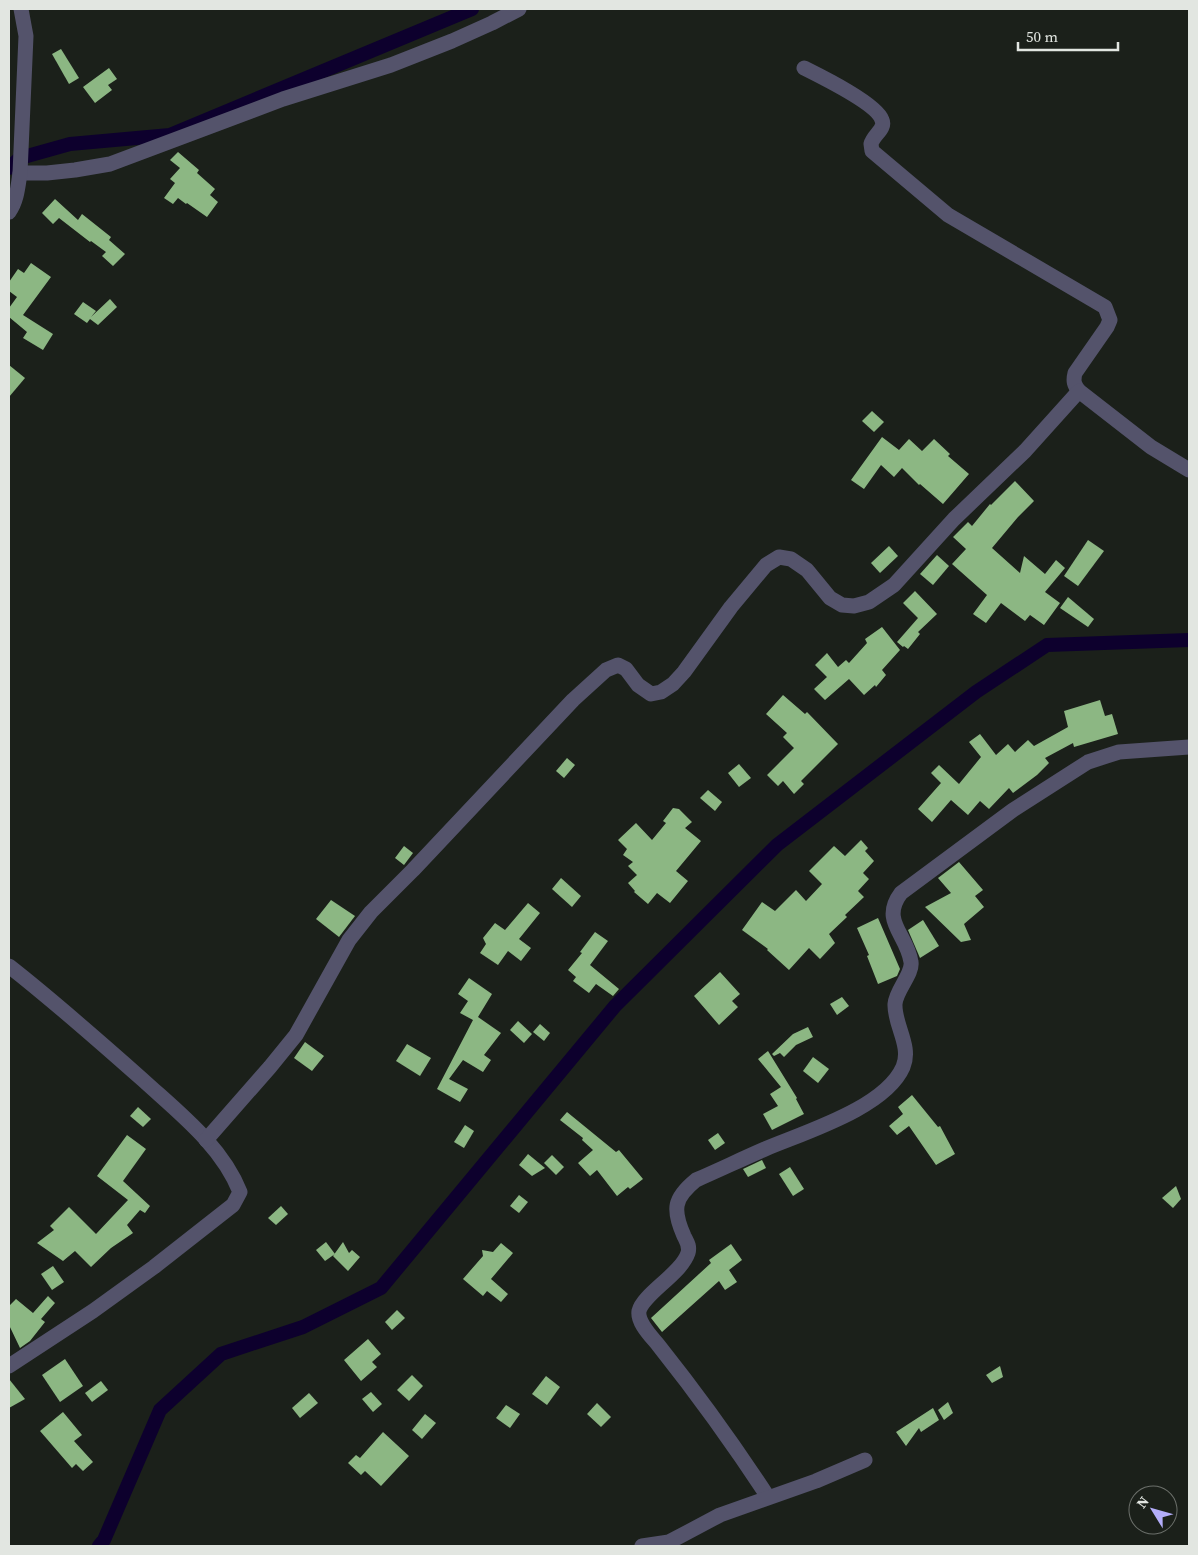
<svg xmlns="http://www.w3.org/2000/svg" width="1198" height="1555" viewBox="0 0 1198 1555" font-family="'Source Serif 4',serif">
	<style>
		.lines { fill: none; stroke-linecap: round; stroke-linejoin: round }
		.canal { stroke: #0d002d; stroke-width: 14 }
		.building { fill: #8cb783 }
		.minor { stroke: #54536b; stroke-width: 15 }
	</style>
	<rect width="100%" height="100%" fill="#1b201a"/>
	<g class="lines">
		<g class="canal">
			<path d="M9 168 20 158 70 144 170 135 472 9"/>
			<path d="M99 1546 104 1540 160 1410 221 1354 303 1327 381 1288 615 1006 777 845 976 692 1047 645 1189 640"/>
		</g>
	</g>
	<g class="building">
		<path d="M61 49 79 78 69 84 52 54Z"/>
		<path d="M109 68 117 79 108 85 112 90 95 103 83 87Z"/>
		<path d="M178 152 199 170 197 173 215 189 210 195 218 202 207 217 187 203 186 204 178 198 173 204 164 198 175 183 170 179 180 168 170 160Z"/>
		<path d="M55 199 78 220 82 214 111 237 109 240 125 254 113 266 102 256 106 252 91 241 90 242 59 218 53 224 42 213Z"/>
		<path d="M31 263 51 277 23 315 53 334 43 350 23 338 27 332 9 317V308L17 297 9 291V282L18 269 24 273Z"/>
		<path d="M110 299 117 307 98 325 90 319 87 323 74 314 83 302 96 311 91 317Z"/>
		<path d="M9 365 25 378 9 397Z"/>
		<path d="M872 411 884 422 874 432 862 421Z"/>
		<path d="M882 437 899 450 909 439 922 451 934 439 950 454 948 456 969 474 943 504 920 484 919 485 902 468 894 477 881 465 864 489 851 480Z"/>
		<path d="M1015 481 1034 501 1018 517 992 548 1020 573 1024 556 1045 574 1056 560 1065 568 1045 592 1060 603 1044 625 1030 615 1025 621 1001 603 986 623 973 614 987 595 952 564 966 549 953 537 968 522 972 526 990 504 991 505Z"/>
		<path d="M1088 540 1104 551 1078 586 1064 576Z"/>
		<path d="M889 546 898 556 880 573 871 563Z"/>
		<path d="M937 555 949 566 933 585 920 574Z"/>
		<path d="M915 591 937 614 918 632 920 634 908 649 904 646 903 647 897 642 918 618 903 603Z"/>
		<path d="M1068 597 1094 619 1088 627 1060 608Z"/>
		<path d="M882 627 900 650 882 670 886 675 876 687 875 685 864 695 849 679 825 700 814 689 827 677 815 665 827 653 838 667 846 660 849 663 867 643 865 639Z"/>
		<path d="M783 695 805 714 807 712 838 744 801 781 804 784 794 794 783 781 778 786 767 775 794 748 783 737 787 733 766 714Z"/>
		<path d="M1100 700 1105 716 1112 714 1118 734 1074 747 1073 743 1045 758 1049 763 1037 775 1013 793 1009 788 989 809 980 801 968 815 951 800 932 822 918 809 941 783 931 773 939 765 959 784 981 757 969 742 980 734 996 755 1008 744 1015 752 1028 740 1034 746 1068 727 1064 711Z"/>
		<path d="M567 758 575 765 564 778 556 771Z"/>
		<path d="M739 764 751 778 739 787 728 773Z"/>
		<path d="M708 790 722 802 715 811 700 798Z"/>
		<path d="M673 808 679 809 692 822 685 828 701 841 676 871 688 881 670 903 657 893 648 904 634 892 635 891 628 883 637 875 628 866 633 862 623 855 627 849 618 840 636 823 652 840 666 823 663 821Z"/>
		<path d="M861 840 868 848 865 851 874 861 863 873 869 879 858 891 864 897 845 915 847 917 829 934 835 943 820 959 809 948 789 970 767 950 768 949 742 930 762 902 775 911 796 890 806 901 822 884 809 871 834 846 845 856Z"/>
		<path d="M404 846 413 853 404 865 395 858Z"/>
		<path d="M959 862 983 890 975 896 984 907 964 924 971 940 961 942 925 907 951 893 938 878Z"/>
		<path d="M561 878 581 896 572 907 552 889Z"/>
		<path d="M331 900 355 916 339 937 316 919Z"/>
		<path d="M528 903 540 913 519 939 531 948 521 961 508 951 498 965 480 953 486 944 483 938 495 923 505 930Z"/>
		<path d="M878 918 900 969 897 976 878 984 867 956 869 955 857 928Z"/>
		<path d="M923 920 939 946 920 958 908 930Z"/>
		<path d="M595 932 608 941 590 965 619 989 613 996 596 984 589 993 573 981 576 977 568 970 582 953 580 952Z"/>
		<path d="M720 972 740 994 732 1001 738 1007 719 1025 694 996Z"/>
		<path d="M469 978 492 994 478 1017 501 1033 484 1055 491 1060 483 1072 463 1060 449 1079 468 1089 460 1102 437 1089 473 1020 460 1013 468 1001 458 994Z"/>
		<path d="M842 997 849 1006 837 1015 830 1004Z"/>
		<path d="M518 1021 532 1034 524 1043 510 1030Z"/>
		<path d="M540 1024 550 1033 544 1041 533 1032Z"/>
		<path d="M808 1027 813 1037 796 1045 784 1057 780 1053 774 1056 772 1054 793 1034Z"/>
		<path d="M305 1042 324 1056 312 1071 294 1058Z"/>
		<path d="M407 1044 431 1058 420 1076 396 1061Z"/>
		<path d="M768 1051 797 1098 796 1099 804 1114 772 1130 763 1114 778 1106 770 1094 781 1087 758 1059Z"/>
		<path d="M813 1057 829 1069 818 1083 803 1071Z"/>
		<path d="M912 1095 938 1127 940 1126 955 1154 936 1165 909 1126 897 1135 889 1126 903 1114 898 1107Z"/>
		<path d="M138 1107 151 1119 143 1127 130 1116Z"/>
		<path d="M567 1112 616 1152 619 1150 643 1179 630 1189 628 1187 617 1196 597 1170 590 1176 578 1163 593 1150 582 1140 583 1138 560 1120Z"/>
		<path d="M465 1125 474 1131 464 1148 454 1142Z"/>
		<path d="M718 1133 725 1143 715 1150 708 1140Z"/>
		<path d="M127 1135 146 1149 123 1181 150 1206 145 1213 140 1210 127 1225 133 1233 111 1248 91 1267 75 1251 63 1261 37 1243 54 1230 50 1226 69 1207 96 1234 128 1200 97 1176Z"/>
		<path d="M528 1154 545 1168 532 1176 519 1165Z"/>
		<path d="M552 1155 564 1167 556 1175 544 1163Z"/>
		<path d="M762 1160 766 1168 748 1177 743 1169Z"/>
		<path d="M790 1167 804 1189 793 1196 779 1174Z"/>
		<path d="M1176 1186 1181 1199 1173 1208 1162 1198Z"/>
		<path d="M519 1195 528 1202 519 1213 510 1206Z"/>
		<path d="M281 1206 288 1214 276 1225 268 1218Z"/>
		<path d="M326 1242 335 1254 325 1261 316 1250Z"/>
		<path d="M343 1242 349 1253 352 1250 360 1257 348 1271 333 1256Z"/>
		<path d="M501 1243 513 1253 491 1279 508 1294 501 1302 487 1291 483 1296 463 1279 483 1256 482 1250 493 1252Z"/>
		<path d="M731 1244 742 1260 729 1270 737 1282 725 1290 719 1281 662 1332 651 1318 711 1263 709 1260Z"/>
		<path d="M53 1266 64 1282 52 1290 41 1274Z"/>
		<path d="M48 1296 55 1303 41 1319 45 1322 30 1341 20 1348 9 1325V1306L16 1299 33 1313Z"/>
		<path d="M397 1310 405 1318 392 1330 385 1322Z"/>
		<path d="M368 1339 381 1354 372 1362 377 1367 361 1381 344 1360Z"/>
		<path d="M65 1359 83 1386 60 1402 42 1375Z"/>
		<path d="M1000 1366 1003 1377 992 1383 986 1375Z"/>
		<path d="M412 1375 423 1386 409 1401 397 1390Z"/>
		<path d="M546 1376 560 1387 547 1405 532 1394Z"/>
		<path d="M9 1379 25 1399 9 1408Z"/>
		<path d="M101 1381 108 1390 92 1402 85 1393Z"/>
		<path d="M371 1392 382 1404 373 1412 362 1399Z"/>
		<path d="M309 1393 318 1403 300 1418 292 1408Z"/>
		<path d="M948 1402 953 1413 944 1420 938 1410Z"/>
		<path d="M597 1403 611 1417 601 1427 587 1414Z"/>
		<path d="M506 1405 520 1414 510 1428 496 1418Z"/>
		<path d="M933 1408 939 1420 921 1432 919 1428 906 1446 896 1432Z"/>
		<path d="M63 1412 82 1435 74 1441 93 1462 83 1471 76 1464 72 1468 40 1431Z"/>
		<path d="M425 1414 436 1423 422 1439 412 1430Z"/>
		<path d="M383 1432 409 1456 381 1486 365 1471 361 1475 348 1463 356 1455 360 1458Z"/>
	</g>
	<g class="lines">
		<g class="minor">
			<path d="M804 68C820 76 877 104 882 120 886 129 873 135 871 144 871 144 872 151 872 151L948 215 1105 307 1110 320 1107 327 1075 373C1073 381 1074 385 1079 391"/>
			<path d="M20 173H47L75 170 110 164 283 99 391 65 452 41 492 23 519 9"/>
			<path d="M9 212C17 201 18 186 20 173L26 36 21 9"/>
			<path d="M9 966C55 1002 99 1041 143 1080 179 1113 222 1146 240 1192L233 1205 154 1267 93 1311 9 1366"/>
			<path d="M206 1140 270 1067 296 1035 349 940 371 912 413 870 573 700 606 670 618 665 626 669 638 685 651 694 661 692 673 684 684 672 731 607 766 565 779 557 791 559 807 570 830 598 842 605 854 606 869 602 894 585 954 519 1025 451 1079 391 1151 447 1189 470"/>
			<path d="M768 1497C734 1445 698 1395 659 1346 652 1337 637 1323 639 1311 643 1294 681 1274 688 1253 690 1246 687 1242 684 1236 672 1209 674 1198 696 1180 719 1170 742 1159 765 1149 805 1132 885 1108 903 1067 912 1046 894 1025 895 1004 896 990 913 974 911 962 907 934 880 921 901 893L1013 810 1088 762 1119 752 1189 747"/>
			<path d="M642 1546 669 1542 720 1515 816 1481 865 1460"/>
		</g>
	</g>
	<rect width="1198" height="1555" fill="none" stroke="#e2e6e1" stroke-width="20"/>
	<g transform="translate(1153 1510) rotate(307)"><circle r="24" fill="#1b201a" stroke="#6b6f6a"/>
	<path d="M0-4L9 19L0 12L-9 19Z" fill="#b3adf9"/>
	<text y="-8" font-size="14" font-weight="bold" text-anchor="middle" fill="#e2e6e1">N</text>
	</g>
	<path d="M1018 42v8h100v-8" fill="none" stroke="#e2e6e1" stroke-width="2.5"/>
	<text x="1026" y="42" font-size="15" fill="#e2e6e1" stroke="#1b201a" stroke-width="4" paint-order="stroke">50 m</text>
</svg>
